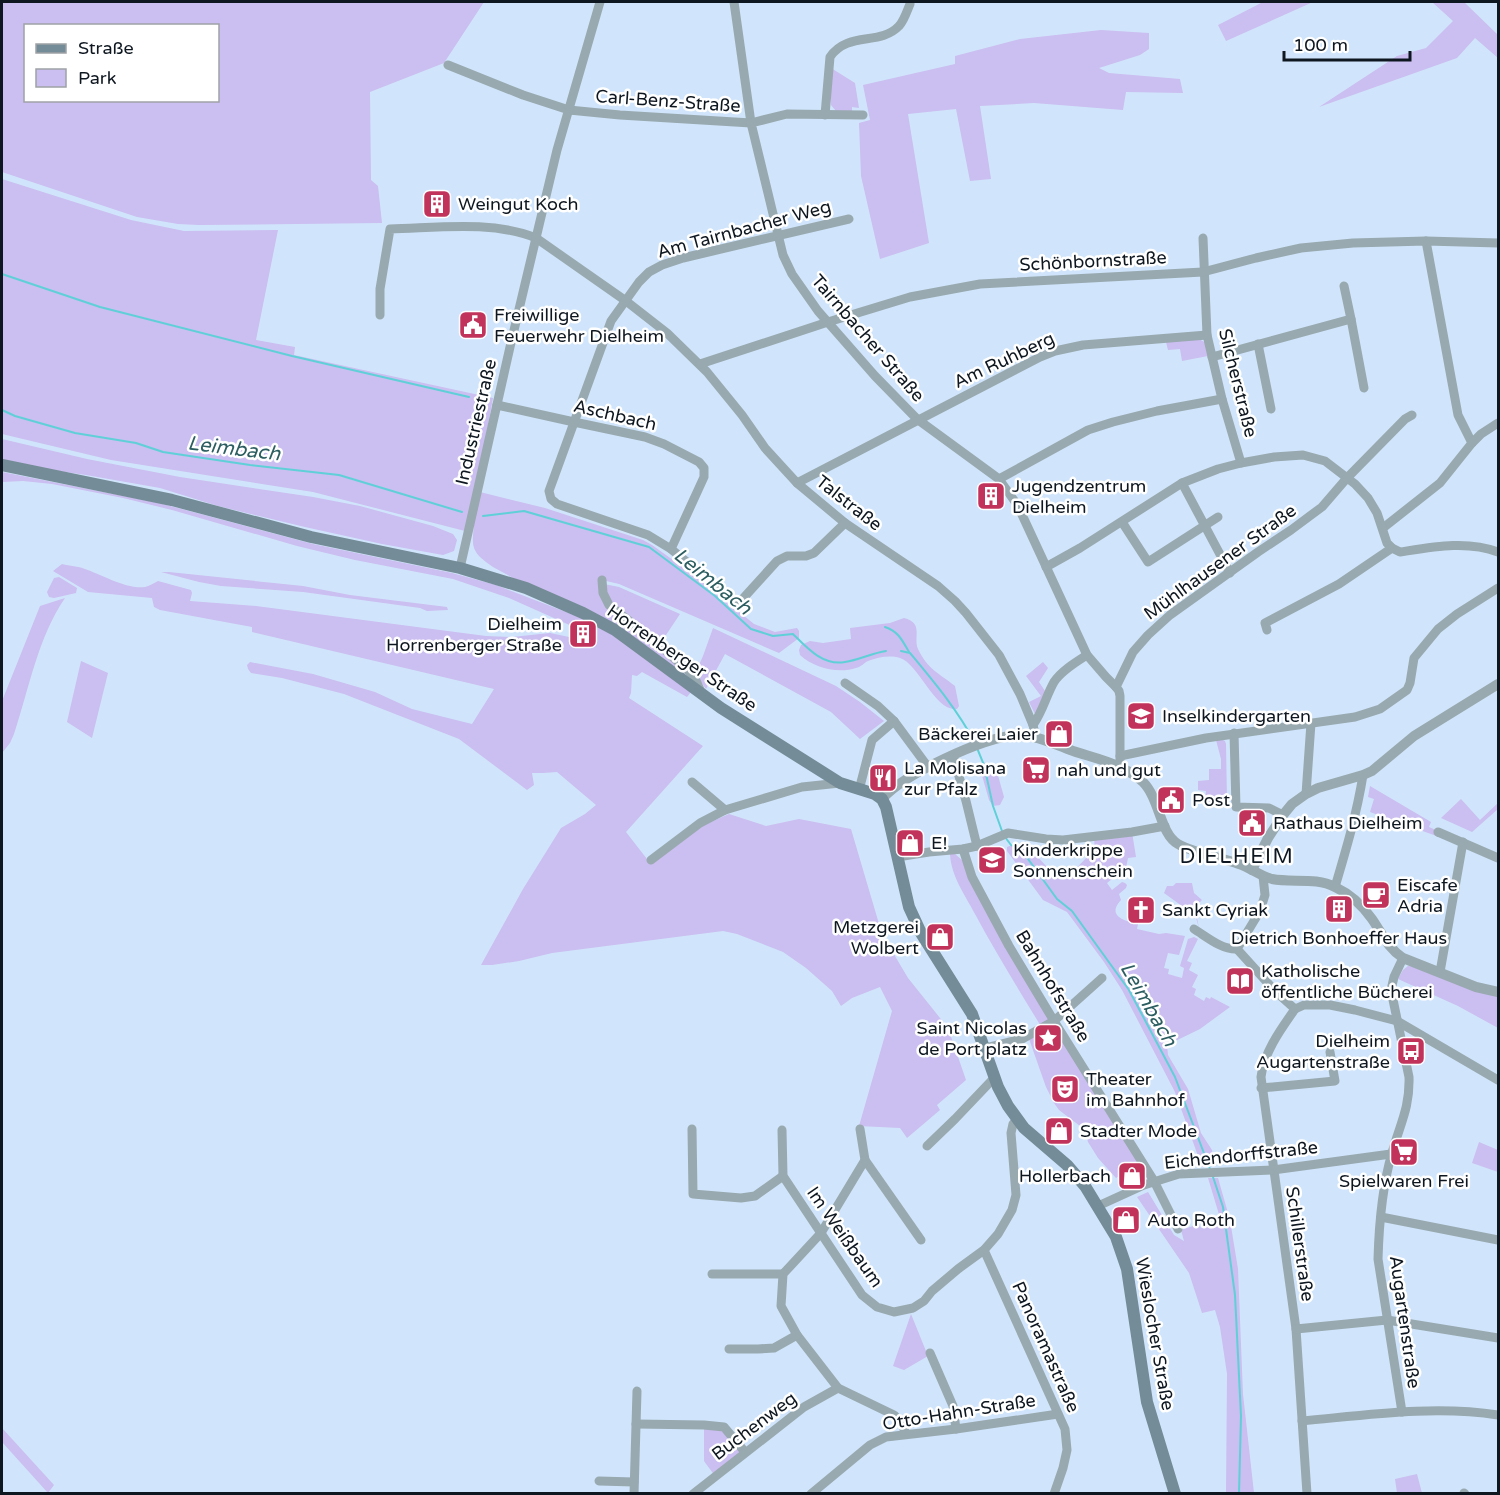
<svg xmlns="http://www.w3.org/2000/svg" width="1500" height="1495" viewBox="0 0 1500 1495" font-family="'Varela Round',sans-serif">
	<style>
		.green { fill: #cbbef0; fill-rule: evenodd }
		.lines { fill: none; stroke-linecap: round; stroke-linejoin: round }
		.stream { stroke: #5fd0d7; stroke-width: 2 }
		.minor { stroke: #98a9b0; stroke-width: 9 }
		.tertiary { stroke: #98a9b0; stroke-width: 10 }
		.secondary { stroke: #748c97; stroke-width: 12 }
		.labels { text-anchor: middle; stroke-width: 5; stroke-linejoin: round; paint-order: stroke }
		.street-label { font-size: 18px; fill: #0e1720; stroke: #fff }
		.poi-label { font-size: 18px; fill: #0e1720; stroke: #fff; text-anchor: start }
		.water-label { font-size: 20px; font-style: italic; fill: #2c5d60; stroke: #fff }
		.quarter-label { font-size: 21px; letter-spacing: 1.5px; fill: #0e1720; stroke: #fff }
	</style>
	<rect width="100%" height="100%" fill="#d0e5fb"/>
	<g class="green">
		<path d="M2 2H484L444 63 370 92 371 180 378 186 382 223 199 225 178 224 137 217 2 172ZM26 26H218V100H26Z"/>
		<path d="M1263 2H1313L1226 41 1218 25Z"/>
		<path d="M1432 2H1464L1498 35V58L1475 38 1457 58 1319 107 1397 56 1426 48 1453 21Z"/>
		<path d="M1101 30 1149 33V49L1140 55 1099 68 1109 73 1180 79 1183 93 1126 92 1123 110 1034 103 980 106 991 179 970 181 956 109 908 114 929 243 880 259 861 176 859 123 870 120 863 85 955 64V56L1020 39Z"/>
		<path d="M831 68 855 83 859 108 852 107V113L836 111 831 105Z"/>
		<path d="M2 179 131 220 184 231 278 230 256 340 295 347 294 355 493 398 476 491 545 508 643 540 652 545 694 575 754 624 775 632 797 628 799 631V638L779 653 619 584 602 580 599 583 619 587 680 614 660 644 695 686 658 657 493 567C473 553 471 549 474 526L469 520 465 531 313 492 111 460 2 434Z"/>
		<path d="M1199 339 1206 343 1208 356 1182 361 1180 349 1168 350 1166 342Z"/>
		<path d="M2 439 87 459 180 477 313 497 360 506 433 526 453 534 457 540 454 551 443 555 382 544 305 527 218 506 160 488 86 475 2 463Z"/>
		<path d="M2 472 159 503 313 544 452 573 496 585 579 617 610 633 691 692 687 697 642 672 637 676 632 675 631 693 629 698 703 746 626 832 647 859 704 825 729 814 766 826 799 819 851 829 882 934 908 978 948 1028 966 1080 937 1105 940 1110 907 1138 900 1128 859 1126 892 1011 880 987 852 998 841 1006 832 991 806 968 783 952 737 934 723 931 552 953 519 961 492 965H481L523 889 561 828 585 814 596 805 557 772 543 773H532L534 785 527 790 459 739 344 694 282 678 251 673 248 669 247 665 250 662 313 674 375 692 412 709 472 724 494 689 252 632V627L160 610 154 607 152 598 88 592 53 571 62 564C70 566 78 566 85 569 100 574 128 590 145 587 149 586 154 583 158 581L191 590 192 593 190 601 256 606 486 636 512 637 550 633 569 637 574 627 509 598 453 579 355 560 297 546 172 510 123 498 52 484 23 481 2 482Z"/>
		<path d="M161 572H169L303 586 350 595 447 607 448 610 427 611 420 608 303 592 221 586 199 582Z"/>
		<path d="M59 577 77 588 76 593 54 598 49 597 47 592 54 578Z"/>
		<path d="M65 598C38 637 29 689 14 734L10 743 2 753V701L40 606Z"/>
		<path d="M904 618C924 623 913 637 918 649 928 670 939 673 955 686L959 706 957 709C935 712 919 664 900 658 890 655 878 657 868 661 864 663 861 667 856 668 838 674 814 668 800 655L799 650 801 645 810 641 823 643 851 639 850 628 890 623Z"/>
		<path d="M713 628 836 686 860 702 884 721 860 739 831 712 725 654 706 689 695 674 703 656Z"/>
		<path d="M81 661 108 673 92 738 67 722Z"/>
		<path d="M1043 662 1048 668 1039 682 1045 691 1036 716 1029 702 1041 696 1026 676Z"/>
		<path d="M1221 739 1225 741 1226 744 1227 802H1205L1206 791 1198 790V781L1209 780V769H1221V759L1216 740Z"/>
		<path d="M982 762 995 765 1004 797 1000 805 993 806 989 800 979 765Z"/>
		<path d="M1370 786 1431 822 1429 827 1456 839 1442 838 1370 812 1374 799 1368 797Z"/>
		<path d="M1461 799 1480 820 1498 803V809L1472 832 1441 818Z"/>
		<path d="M1132 832 1136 857 1128 858 1126 868 1107 883 1112 890 1122 882 1125 883 1127 885 1126 888 1119 894 1121 900C1106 916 1125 921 1138 924L1137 929 1159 934 1166 933 1185 936 1179 955 1168 953 1164 968 1169 969 1168 974 1182 978 1184 968 1180 966 1188 939 1194 937 1198 939 1187 961 1192 963 1189 970 1198 975 1192 987 1196 989 1194 995 1204 1001 1206 997 1210 999 1211 997 1230 1007 1200 1029 1167 1045 1168 1055 1188 1089 1201 1133 1212 1150 1214 1166 1202 1167 1175 1092 1122 990 1104 962 1067 912 1043 900 1007 851V847L1015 844 1035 854 1047 867 1052 876 1067 878 1089 855 1095 852 1094 837Z"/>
		<path d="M950 854H955L962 860 1142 1161 1116 1178 1098 1158 1088 1142 1085 1132 1080 1126 1059 1110 1054 1103 1046 1087 1028 1036 1042 1028C1019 990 996 953 975 914 965 895 951 876 950 854Z"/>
		<path d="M1176 883H1192L1194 893 1202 900 1192 910 1197 918 1199 928 1196 918 1193 914 1164 893 1167 886H1173Z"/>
		<path d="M1408 966 1419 967 1498 995V1028L1458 1006 1398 979 1403 970Z"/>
		<path d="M1479 1142 1498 1150V1172L1472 1163Z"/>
		<path d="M1208 1178H1218L1230 1220 1238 1269 1243 1394 1254 1493H1226L1227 1374 1220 1327 1215 1310 1202 1313 1189 1273 1137 1197 1148 1192 1174 1235 1184 1241 1181 1230 1199 1224 1201 1228 1221 1221Z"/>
		<path d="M911 1314 928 1356 904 1370 893 1366Z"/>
		<path d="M704 1425 724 1427 745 1452 715 1476 704 1461Z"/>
		<path d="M2 1428 54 1485 48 1493 2 1442Z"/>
		<path d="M1417 1474 1422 1493H1397L1395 1479Z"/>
	</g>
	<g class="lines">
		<g class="stream">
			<path d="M2 274 100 307 292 356 469 397"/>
			<path d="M2 410 15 416 75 433 136 443 163 452 250 465 339 475 462 512"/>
			<path d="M483 516 524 511 649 547 715 596 751 629 773 636 793 634C807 648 823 666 845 662 859 660 872 653 886 651"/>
			<path d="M885 627C898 631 902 640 909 652"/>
			<path d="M901 651 910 653C934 682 957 709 975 743"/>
			<path d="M977 748 984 765 993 806 1002 831"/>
			<path d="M1005 837 1011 845 1023 852 1057 899 1072 911 1129 990 1175 1077 1210 1169"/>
			<path d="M1212 1174 1223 1207 1235 1295 1241 1416 1239 1494"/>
		</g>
		<g class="minor">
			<path d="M448 65 523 95 569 110 620 115 751 123 734 2"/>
			<path d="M825 115 830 57C848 31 880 46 899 26 904 21 907 11 910 4V2"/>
			<path d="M863 115 787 114 751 123 783 255 792 274 818 311 875 376 917 419 999 479 1018 506 1087 655 1106 677 1116 687"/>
			<path d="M1203 238 1207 335 1222 399 1241 463"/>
			<path d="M1426 241 1458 415 1472 443"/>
			<path d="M380 315V289L390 229C436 228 492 220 536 238L626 301 667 333 707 372 742 415 765 448 797 483 845 523 938 586 955 601 966 613 999 655 1020 694 1033 725 1036 738"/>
			<path d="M1351 319 1364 388"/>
			<path d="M1258 344 1271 409"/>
			<path d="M1212 357 1351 319 1344 286"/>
			<path d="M700 364 828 322 910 297 980 284 1203 272 1256 258 1301 248 1353 243 1426 241 1498 243"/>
			<path d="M497 405 574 422 645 437 664 444 699 462 704 468V477L671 549"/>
			<path d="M999 479 1088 430 1113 422 1157 411 1222 399"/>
			<path d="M797 483 1040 357 1055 351 1083 345 1207 335"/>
			<path d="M1182 483 1230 573"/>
			<path d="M1122 522 1148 562 1218 517"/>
			<path d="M845 523 814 553 806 556H787L777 561 738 604 671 549 648 535 557 504 551 499 549 491 611 321 639 282 649 272 662 265 683 258 849 219"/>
			<path d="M1383 528 1440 483 1472 443 1481 434 1498 423"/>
			<path d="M1046 567 1080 548 1182 483 1218 469 1241 463 1274 457 1303 455 1325 461 1355 484 1368 498 1377 513 1387 543 1392 548 1400 552C1432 547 1467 540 1498 552"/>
			<path d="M460 568 510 347 557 150 600 2"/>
			<path d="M602 580 603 593 609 605 656 642 694 676 701 692"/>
			<path d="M1267 630 1265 623 1339 584 1392 548"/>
			<path d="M845 683 878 706 894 721 928 767"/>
			<path d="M1033 725C1043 711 1046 696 1054 682 1061 671 1076 662 1087 655"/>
			<path d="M1234 733 1236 807 1269 808 1283 815"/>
			<path d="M953 755 966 801 977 846"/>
			<path d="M1120 756 1206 738 1355 717 1380 709 1407 690 1410 683 1414 658 1438 629 1457 614 1498 588"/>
			<path d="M1120 767V696L1119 691 1116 687 1133 652 1148 635 1170 615 1258 552 1291 530 1322 507 1347 478 1405 419 1412 415"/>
			<path d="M692 782 725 810"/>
			<path d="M859 790 872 740 894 721"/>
			<path d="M1306 794 1311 723"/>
			<path d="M1438 832 1498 858"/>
			<path d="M963 849 972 877 1009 946 1054 1021 1154 1181 1178 1229"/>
			<path d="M897 857 929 852 963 849 977 846 1008 833 1046 839 1063 840 1132 832 1165 826"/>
			<path d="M651 860 700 823 725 810 802 787 840 783"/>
			<path d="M1263 876 1265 895 1260 911 1237 949 1275 991 1295 1009"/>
			<path d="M1335 887C1346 850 1357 813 1363 775"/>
			<path d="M1194 929C1207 937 1222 950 1237 949"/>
			<path d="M1440 972 1463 842"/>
			<path d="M1295 1009C1281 1029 1264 1052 1261 1077L1296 1329 1307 1494"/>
			<path d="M1295 1009 1304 1005H1330L1355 1010 1397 1021 1498 1080"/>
			<path d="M985 1048 1022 1039 1054 1021 1102 978"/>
			<path d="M1261 1088 1335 1081 1330 1052"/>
			<path d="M692 1129 693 1194 741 1198 755 1196 783 1176"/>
			<path d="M860 1129 865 1160 821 1233 783 1274 781 1306 797 1335 838 1388 894 1415 901 1422 906 1434"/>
			<path d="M782 1130 783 1176 862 1295 877 1307 894 1312 913 1308 924 1301 932 1291 958 1269 984 1250 998 1234 1012 1210 1016 1195 1011 1133 1013 1124 1017 1119"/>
			<path d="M927 1146 955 1119 995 1077"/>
			<path d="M865 1160 921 1240"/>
			<path d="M1098 1206 1144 1185 1179 1174 1273 1170 1391 1154"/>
			<path d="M1381 1217 1498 1240"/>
			<path d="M984 1250 1065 1429 1067 1450 1063 1468 1054 1494"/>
			<path d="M712 1274H783"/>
			<path d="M1296 1329 1387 1320 1498 1338"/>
			<path d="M729 1349H758L774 1348 797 1335"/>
			<path d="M930 1353 953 1406 956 1429"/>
			<path d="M1402 1412 1378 1259C1379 1224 1382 1187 1392 1153 1400 1124 1410 1108 1409 1077L1391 990 1394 977 1403 958"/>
			<path d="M1302 1421C1367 1415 1434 1405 1498 1415"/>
			<path d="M636 1424 704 1425 724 1427 745 1452"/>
			<path d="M599 1481 634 1482"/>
			<path d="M1464 1493 1465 1494"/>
			<path d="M634 1494 637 1391"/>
			<path d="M693 1494 804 1407 838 1388"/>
			<path d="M811 1494 870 1445 886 1437 956 1429 1058 1414"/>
		</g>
		<g class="tertiary">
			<path d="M882 799C904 774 982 738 1016 735 1035 734 1055 745 1073 751 1088 756 1106 760 1120 767 1128 771 1137 776 1143 782 1160 799 1160 834 1178 844 1196 854 1220 857 1239 864 1251 868 1260 876 1272 879 1292 883 1316 877 1335 887 1350 894 1363 906 1372 919 1383 935 1387 947 1403 958L1476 987 1498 992"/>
			<path d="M1252 870 1268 838 1283 815 1292 804 1306 794 1318 788 1363 775 1372 771 1414 736 1498 684"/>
		</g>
		<path class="secondary" d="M2 465 172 500 311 537 460 568 526 588 583 613 615 630 721 708 840 783 875 794 882 799 886 807 909 907 921 933 972 1014 998 1087 1008 1106 1024 1128 1067 1165 1085 1186 1116 1237 1127 1269 1147 1402 1175 1494"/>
	</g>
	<defs>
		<g id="building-square" transform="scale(1.5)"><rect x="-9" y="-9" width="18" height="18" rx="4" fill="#c2335c" stroke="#fff"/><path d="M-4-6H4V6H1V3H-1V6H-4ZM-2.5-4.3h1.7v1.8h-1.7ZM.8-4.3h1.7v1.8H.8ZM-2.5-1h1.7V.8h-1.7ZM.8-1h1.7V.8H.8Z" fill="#fff"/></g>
		<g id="civic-square" transform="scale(1.5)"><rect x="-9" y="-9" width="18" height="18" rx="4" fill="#c2335c" stroke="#fff"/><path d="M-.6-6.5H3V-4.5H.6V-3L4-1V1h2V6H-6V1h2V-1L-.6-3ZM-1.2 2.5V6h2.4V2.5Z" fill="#fff"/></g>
		<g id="school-square" transform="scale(1.5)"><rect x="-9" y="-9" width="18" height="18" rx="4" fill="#c2335c" stroke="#fff"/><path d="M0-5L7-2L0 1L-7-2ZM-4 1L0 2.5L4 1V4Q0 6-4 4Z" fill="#fff"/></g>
		<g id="shop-square" transform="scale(1.5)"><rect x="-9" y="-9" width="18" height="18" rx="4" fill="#c2335c" stroke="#fff"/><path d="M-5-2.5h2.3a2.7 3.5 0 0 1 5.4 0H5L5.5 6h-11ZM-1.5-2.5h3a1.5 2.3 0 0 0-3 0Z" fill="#fff"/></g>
		<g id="supermarket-square" transform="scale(1.5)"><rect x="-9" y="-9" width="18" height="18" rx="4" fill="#c2335c" stroke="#fff"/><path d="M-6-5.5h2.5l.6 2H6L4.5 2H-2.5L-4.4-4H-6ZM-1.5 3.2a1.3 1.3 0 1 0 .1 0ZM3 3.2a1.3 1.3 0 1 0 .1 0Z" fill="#fff"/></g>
		<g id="restaurant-square" transform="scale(1.5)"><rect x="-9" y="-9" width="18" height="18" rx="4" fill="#c2335c" stroke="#fff"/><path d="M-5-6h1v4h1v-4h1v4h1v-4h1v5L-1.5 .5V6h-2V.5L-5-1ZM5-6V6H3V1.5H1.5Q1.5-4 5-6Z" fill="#fff"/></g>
		<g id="cafe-square" transform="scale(1.5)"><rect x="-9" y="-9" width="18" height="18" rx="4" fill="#c2335c" stroke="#fff"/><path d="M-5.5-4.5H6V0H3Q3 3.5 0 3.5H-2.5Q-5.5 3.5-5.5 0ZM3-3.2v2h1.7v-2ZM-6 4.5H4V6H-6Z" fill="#fff"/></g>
		<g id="church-square" transform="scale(1.5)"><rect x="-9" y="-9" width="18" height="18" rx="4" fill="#c2335c" stroke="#fff"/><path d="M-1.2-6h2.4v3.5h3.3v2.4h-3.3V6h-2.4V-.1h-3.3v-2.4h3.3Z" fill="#fff"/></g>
		<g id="library-square" transform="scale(1.5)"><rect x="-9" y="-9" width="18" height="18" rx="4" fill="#c2335c" stroke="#fff"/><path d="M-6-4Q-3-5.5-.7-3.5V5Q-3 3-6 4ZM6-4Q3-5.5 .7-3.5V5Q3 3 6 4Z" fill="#fff"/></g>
		<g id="sight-square" transform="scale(1.5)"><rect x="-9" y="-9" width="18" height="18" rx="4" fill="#c2335c" stroke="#fff"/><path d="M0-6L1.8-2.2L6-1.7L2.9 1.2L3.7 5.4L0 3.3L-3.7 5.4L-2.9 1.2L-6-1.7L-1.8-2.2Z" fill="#fff"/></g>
		<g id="bus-square" transform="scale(1.5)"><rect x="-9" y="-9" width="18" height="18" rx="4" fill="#c2335c" stroke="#fff"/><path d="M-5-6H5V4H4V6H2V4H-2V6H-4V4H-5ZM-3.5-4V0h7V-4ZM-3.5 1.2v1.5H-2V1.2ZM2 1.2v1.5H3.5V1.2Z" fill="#fff"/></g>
		<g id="theatre-square" transform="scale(1.5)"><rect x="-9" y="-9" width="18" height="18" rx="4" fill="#c2335c" stroke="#fff"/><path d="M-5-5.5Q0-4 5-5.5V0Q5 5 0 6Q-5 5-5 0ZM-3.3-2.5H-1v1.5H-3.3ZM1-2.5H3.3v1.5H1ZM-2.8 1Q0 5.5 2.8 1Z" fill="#fff"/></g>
	</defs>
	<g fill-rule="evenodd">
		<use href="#building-square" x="437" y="204"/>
		<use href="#civic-square" x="473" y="325"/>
		<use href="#building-square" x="991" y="496"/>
		<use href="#building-square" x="583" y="634"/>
		<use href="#school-square" x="1141" y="716"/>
		<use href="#shop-square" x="1059" y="734"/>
		<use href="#supermarket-square" x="1036" y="770"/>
		<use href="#restaurant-square" x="883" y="778"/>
		<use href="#civic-square" x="1171" y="800"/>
		<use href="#civic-square" x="1252" y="823"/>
		<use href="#shop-square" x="910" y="843"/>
		<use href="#school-square" x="992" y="860"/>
		<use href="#cafe-square" x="1376" y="895"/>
		<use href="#building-square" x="1339" y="909"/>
		<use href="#church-square" x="1141" y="910"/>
		<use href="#shop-square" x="940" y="937"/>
		<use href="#library-square" x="1240" y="981"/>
		<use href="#sight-square" x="1048" y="1038"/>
		<use href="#bus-square" x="1411" y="1051"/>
		<use href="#theatre-square" x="1065" y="1089"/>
		<use href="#shop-square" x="1059" y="1131"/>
		<use href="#supermarket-square" x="1404" y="1152"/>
		<use href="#shop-square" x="1132" y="1176"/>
		<use href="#shop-square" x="1126" y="1220"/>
	</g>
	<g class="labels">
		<g class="street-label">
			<text transform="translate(668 101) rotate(4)" y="6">Carl-Benz-Straße</text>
			<text transform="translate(744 229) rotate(-15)" y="6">Am Tairnbacher Weg</text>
			<text transform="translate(1093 261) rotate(-3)" y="6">Schönbornstraße</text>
			<text transform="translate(868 338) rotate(49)" y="6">Tairnbacher Straße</text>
			<text transform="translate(1004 360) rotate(-25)" y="6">Am Ruhberg</text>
			<text transform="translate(1238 383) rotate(76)" y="6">Silcherstraße</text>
			<text transform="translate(615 415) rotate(13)" y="6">Aschbach</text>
			<text transform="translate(476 422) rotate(-77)" y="6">Industriestraße</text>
			<text transform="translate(849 503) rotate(38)" y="6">Talstraße</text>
			<text transform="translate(1220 562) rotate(-36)" y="6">Mühlhausener Straße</text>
			<text transform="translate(682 658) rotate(34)" y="6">Horrenberger Straße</text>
			<text transform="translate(1053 986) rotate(59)" y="6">Bahnhofstraße</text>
			<text transform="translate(1241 1155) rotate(-6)" y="6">Eichendorffstraße</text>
			<text transform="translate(845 1237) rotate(55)" y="6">Im Weißbaum</text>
			<text transform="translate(1300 1244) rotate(82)" y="6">Schillerstraße</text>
			<text transform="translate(1405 1322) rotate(82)" y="6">Augartenstraße</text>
			<text transform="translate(1155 1334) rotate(80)" y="6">Wieslocher Straße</text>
			<text transform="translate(1046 1347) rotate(66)" y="6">Panoramastraße</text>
			<text transform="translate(959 1412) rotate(-9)" y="6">Otto-Hahn-Straße</text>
			<text transform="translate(754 1426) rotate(-37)" y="6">Buchenweg</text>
		</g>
		<g class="poi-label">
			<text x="458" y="210">Weingut Koch</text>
			<text x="494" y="321">Freiwillige<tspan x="494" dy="21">Feuerwehr Dielheim</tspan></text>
			<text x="1012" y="492">Jugendzentrum<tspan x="1012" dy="21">Dielheim</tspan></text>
			<text x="562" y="630" text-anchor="end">Dielheim<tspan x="562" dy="21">Horrenberger Straße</tspan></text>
			<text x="1162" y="722">Inselkindergarten</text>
			<text x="1038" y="740" text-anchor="end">Bäckerei Laier</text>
			<text x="904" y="774">La Molisana<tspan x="904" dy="21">zur Pfalz</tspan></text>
			<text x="1057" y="776">nah und gut</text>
			<text x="1192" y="806">Post</text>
			<text x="1273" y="829">Rathaus Dielheim</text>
			<text x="931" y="849">E!</text>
			<text x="1013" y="856">Kinderkrippe<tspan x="1013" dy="21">Sonnenschein</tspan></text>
			<text x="1397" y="891">Eiscafe<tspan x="1397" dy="21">Adria</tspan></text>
			<text x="1162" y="916">Sankt Cyriak</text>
			<text x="919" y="933" text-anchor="end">Metzgerei<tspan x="919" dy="21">Wolbert</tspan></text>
			<text x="1339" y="944" text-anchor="middle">Dietrich Bonhoeffer Haus</text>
			<text x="1261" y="977">Katholische<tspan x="1261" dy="21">öffentliche Bücherei</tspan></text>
			<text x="1027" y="1034" text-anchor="end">Saint Nicolas<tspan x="1027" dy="21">de Port platz</tspan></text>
			<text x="1390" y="1047" text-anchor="end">Dielheim<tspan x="1390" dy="21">Augartenstraße</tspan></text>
			<text x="1086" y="1085">Theater<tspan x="1086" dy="21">im Bahnhof</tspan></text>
			<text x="1080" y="1137">Stadter Mode</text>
			<text x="1111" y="1182" text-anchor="end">Hollerbach</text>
			<text x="1404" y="1187" text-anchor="middle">Spielwaren Frei</text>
			<text x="1147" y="1226">Auto Roth</text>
		</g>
		<g class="water-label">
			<text transform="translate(234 448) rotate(7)" y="7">Leimbach</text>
			<text transform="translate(713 581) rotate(39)" y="7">Leimbach</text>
			<text transform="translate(1149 1004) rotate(60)" y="7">Leimbach</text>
		</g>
		<g class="quarter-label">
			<text x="1237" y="863">DIELHEIM</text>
		</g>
	</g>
	<rect width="1500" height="1495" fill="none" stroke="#0e1720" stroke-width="6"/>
	<rect x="24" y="24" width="195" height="78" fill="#ffffff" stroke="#9fa2a6" stroke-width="1.5"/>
	<rect x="36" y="44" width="30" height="9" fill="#748c97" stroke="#9fa2a6" stroke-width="1.5"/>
	<text x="78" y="54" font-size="18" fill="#0e1720">Straße</text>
	<rect x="36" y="69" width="30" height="18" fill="#cbbef0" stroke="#9fa2a6" stroke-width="1.5"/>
	<text x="78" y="84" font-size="18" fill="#0e1720">Park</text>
	<path d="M1284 51v9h126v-9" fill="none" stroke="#0e1720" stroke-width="3"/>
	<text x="1293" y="51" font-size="18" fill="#0e1720" stroke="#ffffff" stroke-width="4.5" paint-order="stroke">100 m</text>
</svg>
